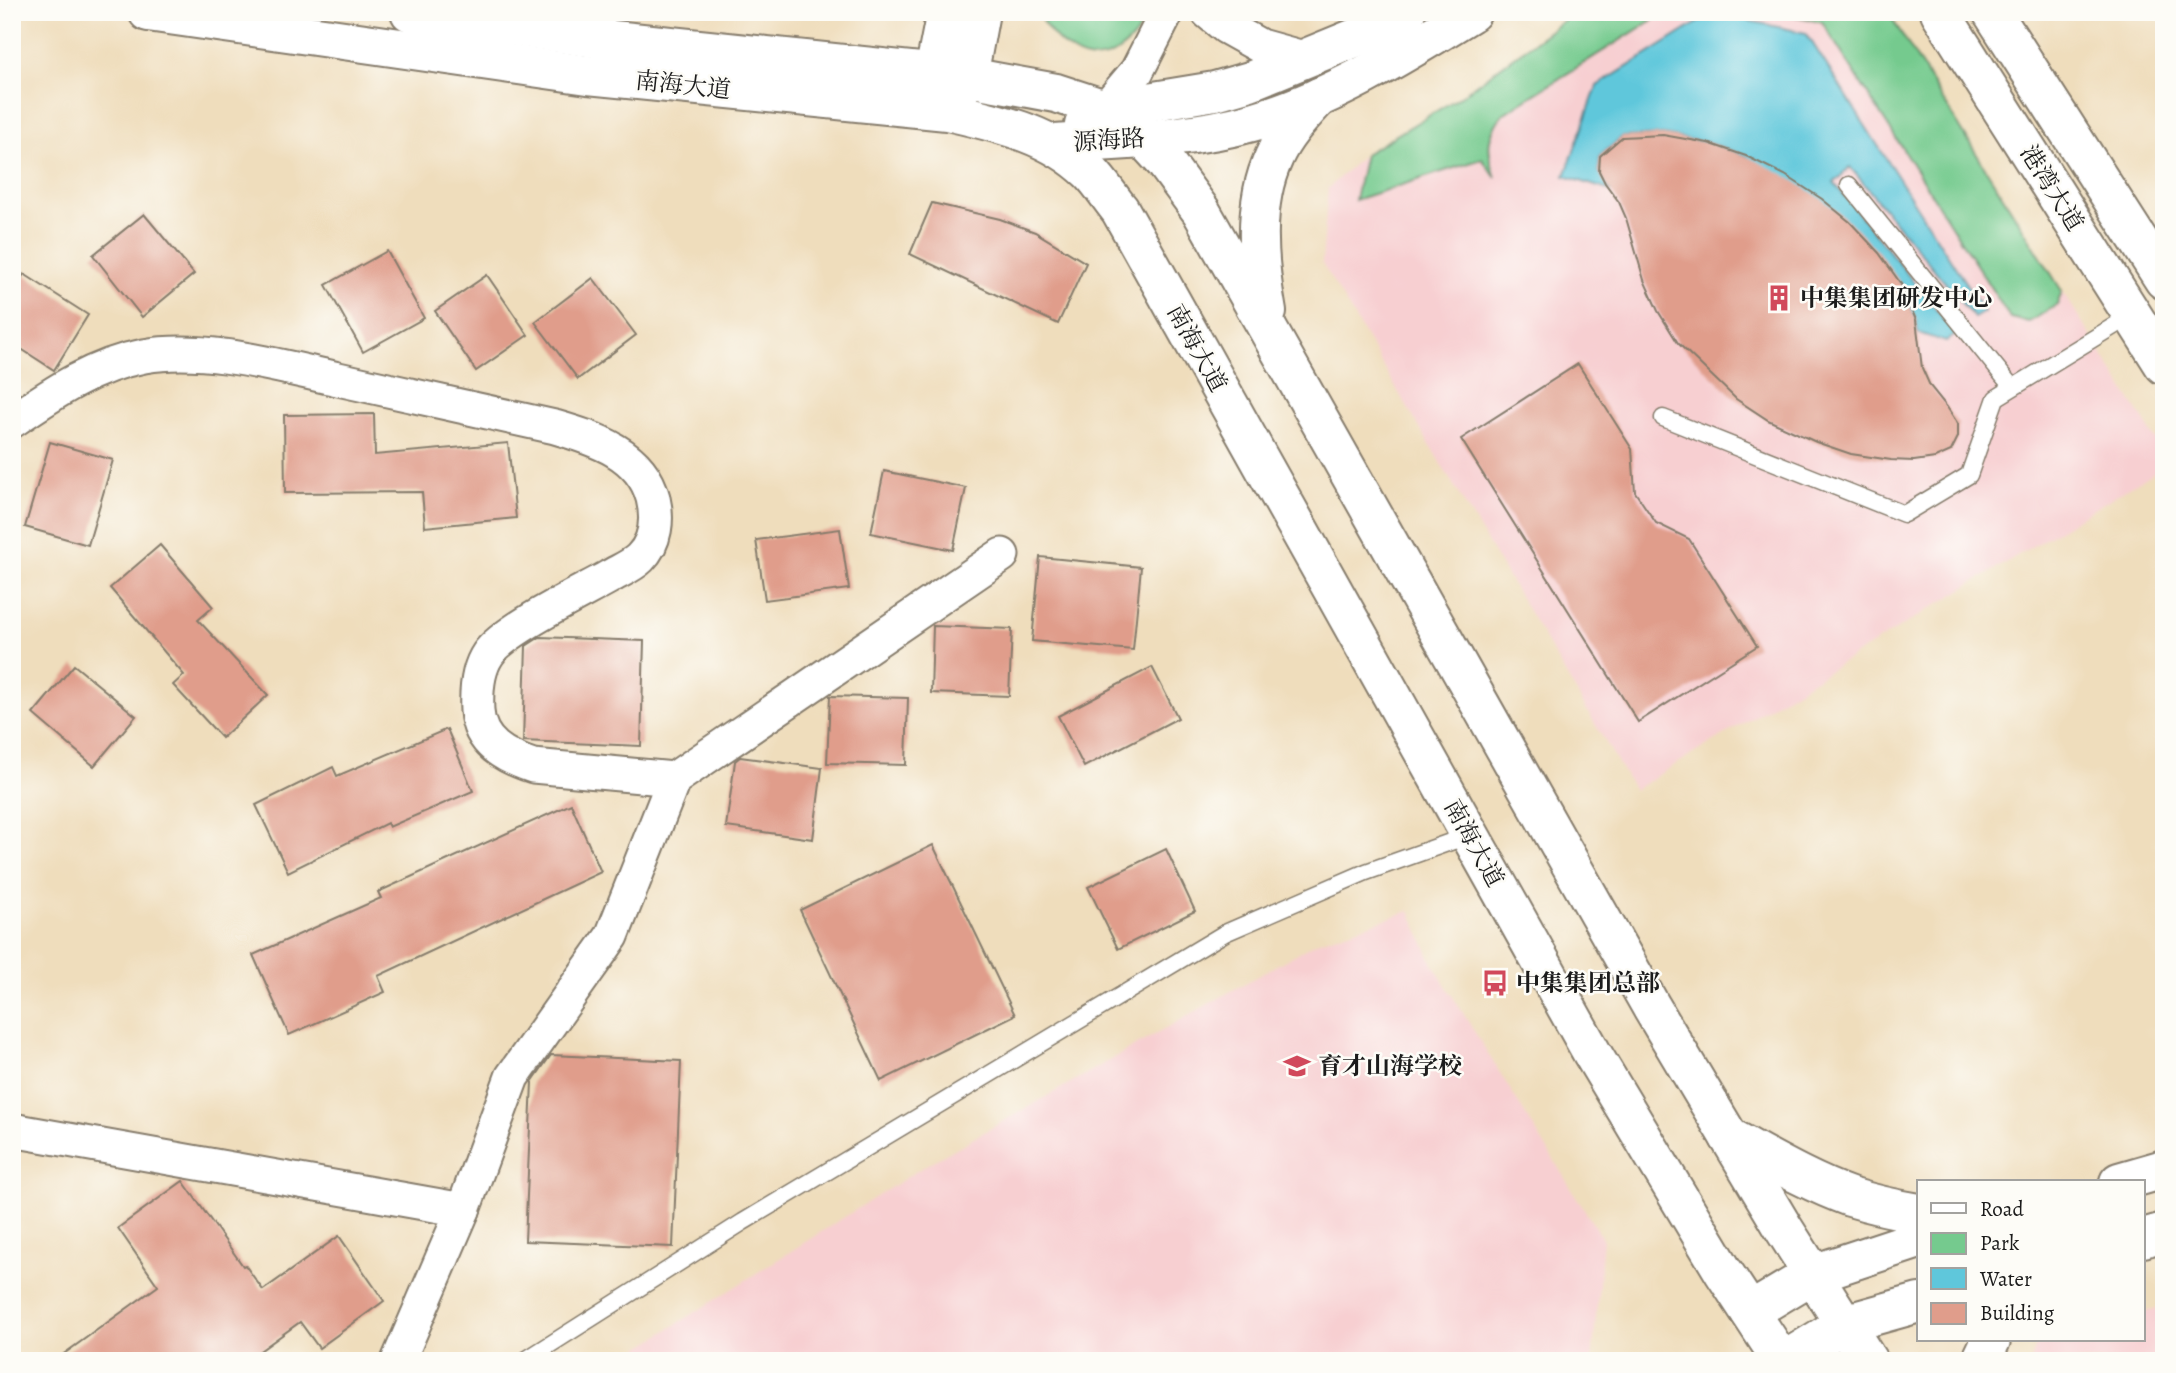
<svg xmlns="http://www.w3.org/2000/svg" width="2176" height="1373" viewBox="0 0 2176 1373" font-family="Alegreya,'Noto Serif SC',serif">
	<style>
		.built { fill: #f7cfd1 }
		.green { fill: #75ca8e; stroke: #487355; stroke-width: 2 }
		.water { fill: #5fc7db; stroke: #3e727c; stroke-width: 2 }
		.building { fill: #e09d8b }
		.lines { fill: none; stroke-linecap: round; stroke-linejoin: round }
		.lane-casing { stroke: #867c6c; stroke-width: 19 }
		.street-casing { stroke: #867c6c; stroke-width: 37 }
		.secondary-casing { stroke: #867c6c; stroke-width: 42 }
		.primary-casing { stroke: #867c6c; stroke-width: 42 }
		.lane { stroke: #fff; stroke-width: 16 }
		.street { stroke: #fff; stroke-width: 33 }
		.secondary { stroke: #fff; stroke-width: 38 }
		.primary { stroke: #fff; stroke-width: 38 }
		.labels { text-anchor: middle; stroke-width: 5; stroke-linejoin: round; paint-order: stroke }
		.street-label { font-size: 24px; fill: #1c1c1c; stroke: #fdfcf7 }
		.poi-label { font-size: 24px; font-weight: bold; fill: #1c1c1c; stroke: #fdfcf7; text-anchor: start }
	</style>
	<rect width="100%" height="100%" fill="#fdfcf7"/>
	<filter id="ink" filterUnits="userSpaceOnUse"><feTurbulence type="fractalNoise" baseFrequency=".0143" numOctaves="2"/><feDisplacementMap in="SourceGraphic" scale="14" xChannelSelector="R" yChannelSelector="G"/><feConvolveMatrix kernelMatrix="1 2 1 2 8 2 1 2 1" color-interpolation-filters="sRGB"/></filter>
	<filter id="wash" filterUnits="userSpaceOnUse"><feTurbulence type="fractalNoise" baseFrequency=".00686" numOctaves="4" result="noise"/><feDisplacementMap in="SourceGraphic" scale="28" xChannelSelector="R" yChannelSelector="G"/><feGaussianBlur stdDeviation="1.57" result="paint"/><feColorMatrix in="noise" values="0 0 0 0 0 0 0 0 0 0 0 0 0 0 0 0 0 1.4 0 .05"/><feComposite in="paint" operator="in"/></filter>
	<g filter="url(#wash)">
		<rect width="100%" height="100%" fill="#efddbc"/>
		<g class="built">
			<path d="M1575 12H1888L2164 453V466L1634 790 1322 263 1328 188 1365 154 1458 98Z"/>
			<path d="M1410 911 1434 966 1603 1240 1592 1361H619L923 1167 1319 941Z"/>
			<path d="M2164 1307V1361H2031L2036 1346 2056 1340H2143V1313Z"/>
		</g>
		<g class="green">
			<path d="M1036 12H1148C1138 42 1105 72 1073 52 1057 42 1046 28 1036 12Z"/>
			<path d="M1575 12H1665L1503 114C1485 137 1487 151 1496 178L1482 159 1355 200 1365 154 1458 98Z"/>
			<path d="M1776 12H1888L2062 291 2057 305 2029 322 2010 318 1822 22Z"/>
		</g>
		<path class="water" d="M1713 13 1806 33 1984 312 1974 318 1850 167 1834 183 1956 334 1946 342 1918 333 1916 320 1901 284 1746 156 1708 143 1663 135 1622 137 1600 156 1599 171 1611 191 1565 176 1597 86Z"/>
		<g id="blocks">
			<g class="building">
				<path d="M1663 135 1708 143 1746 156 1785 175 1822 199 1850 222 1879 253 1901 284 1916 320 1922 368 1930 386 1947 407 1958 424V437L1951 451 1935 458 1914 461 1891 460 1851 454 1816 442 1768 420 1736 399 1678 343 1658 311 1644 280 1626 218 1619 202 1605 183 1599 171 1600 156 1622 137Z"/>
				<path d="M932 203 1000 219 1035 232 1086 263 1058 324 910 254Z"/>
				<path d="M144 214 194 274 142 317 93 255Z"/>
				<path d="M387 251 424 318 363 352 326 285Z"/>
				<path d="M24 274 88 315 54 370 12 343V292Z"/>
				<path d="M487 275 528 335 476 371 435 311Z"/>
				<path d="M593 278 636 335 578 379 535 322Z"/>
				<path d="M1578 364 1632 449 1635 492 1656 523 1689 539 1757 646 1638 722 1461 439Z"/>
				<path d="M374 414 375 455 508 443 516 518 425 527 422 492 285 493 284 415Z"/>
				<path d="M50 442 113 460 88 545 25 527Z"/>
				<path d="M884 471 966 488 953 550 871 533Z"/>
				<path d="M840 529 849 589 765 600 756 540Z"/>
				<path d="M160 545 213 607 198 620 268 695 222 738 173 685 184 675 110 588Z"/>
				<path d="M1040 557 1141 567 1133 650 1032 641Z"/>
				<path d="M933 626 1012 629 1009 696 931 693Z"/>
				<path d="M540 637 644 641 641 746 523 741 526 646Z"/>
				<path d="M74 665 136 716 94 766 33 714Z"/>
				<path d="M1152 667 1178 718 1084 767 1058 716Z"/>
				<path d="M830 696 908 698 906 765 827 763Z"/>
				<path d="M447 729 473 791 389 827 387 823 288 872 256 805 333 767 337 776Z"/>
				<path d="M740 757 822 768 813 839 726 827 735 761Z"/>
				<path d="M571 804 601 872 378 976 385 992 289 1035 253 955 381 898 378 892Z"/>
				<path d="M933 845 1015 1015 881 1081 800 910Z"/>
				<path d="M1166 849 1195 911 1118 949 1088 887Z"/>
				<path d="M551 1055 681 1061 673 1247 525 1241 532 1082Z"/>
				<path d="M183 1181 243 1266 245 1265 263 1290 339 1236 384 1301 319 1348 300 1322 246 1361H54L158 1286 118 1228Z"/>
			</g>
		</g>
	</g>
	<g filter="url(#ink)">
		<use href="#blocks" fill-opacity="0" stroke="#867c6c" stroke-width="2"/>
		<g class="lines">
			<g class="lane-casing">
				<g id="lane">
					<path d="M1849 185 2012 387"/>
					<path d="M1663 418 1904 514 1969 475 1996 398 2132 315"/>
					<path d="M524 1361 743 1222 1225 933 1366 872 1470 835"/>
				</g>
			</g>
			<g class="street-casing">
				<g id="street">
					<path d="M1208 12 1226 27 1260 46 1307 59"/>
					<path d="M1105 109 1137 71 1167 12"/>
					<path d="M12 421C53 393 94 365 144 356 205 345 278 366 338 379 410 395 483 411 555 427 596 439 641 453 653 498 658 519 656 542 640 558 632 566 619 571 609 577 581 593 504 630 488 654 477 670 476 692 477 711 479 743 505 757 533 766L674 779"/>
					<path d="M12 1130 463 1210"/>
					<path d="M398 1361 463 1210 512 1077 612 936 674 779 1002 555"/>
				</g>
			</g>
			<g class="secondary-casing">
				<g id="secondary">
					<path d="M1940 12 2164 365"/>
					<path d="M1992 12 2164 280"/>
					<path d="M945 105 934 73 946 12"/>
					<path d="M950 106 968 77 980 12"/>
					<path d="M1084 125 1105 109 1215 91 1250 81 1372 31 1406 12"/>
					<path d="M1055 144C1121 140 1189 140 1252 122 1330 100 1404 54 1472 12"/>
					<path d="M1729 1137C1768 1158 1808 1182 1850 1197 1873 1204 1895 1209 1919 1213"/>
					<path d="M2119 1182 2164 1169"/>
					<path d="M2143 1238 2164 1232"/>
					<path d="M1750 1312 1813 1274 1919 1239"/>
					<path d="M1784 1361 1844 1324 1919 1303"/>
					<path d="M1981 1361 1991 1340"/>
				</g>
			</g>
			<g class="primary-casing">
				<g id="primary">
					<path d="M148 12 588 75 947 111C999 123 1051 134 1090 172 1101 183 1110 198 1120 210L1592 1053 1723 1271 1782 1361"/>
					<path d="M410 12 594 38 968 77 1056 93 1105 109 1143 138 1165 162 1201 211 1652 1008 1784 1229 1868 1361"/>
					<path d="M1267 312C1258 263 1252 204 1274 157 1284 134 1302 116 1319 97"/>
				</g>
			</g>
			<use href="#lane" class="lane"/>
			<use href="#street" class="street"/>
			<use href="#secondary" class="secondary"/>
			<use href="#primary" class="primary"/>
		</g>
	</g>
	<defs>
		<g id="building-bare" transform="scale(2.1)"><path d="M-4-6H4V6H1V3H-1V6H-4ZM-2.5-4.3h1.7v1.8h-1.7ZM.8-4.3h1.7v1.8H.8ZM-2.5-1h1.7V.8h-1.7ZM.8-1h1.7V.8H.8Z" fill="#d1495b" stroke="#fdfcf7" stroke-width="2.5" paint-order="stroke"/></g>
		<g id="bus-bare" transform="scale(2.1)"><path d="M-5-6H5V4H4V6H2V4H-2V6H-4V4H-5ZM-3.5-4V0h7V-4ZM-3.5 1.2v1.5H-2V1.2ZM2 1.2v1.5H3.5V1.2Z" fill="#d1495b" stroke="#fdfcf7" stroke-width="2.5" paint-order="stroke"/></g>
		<g id="school-bare" transform="scale(2.1)"><path d="M0-5L7-2L0 1L-7-2ZM-4 1L0 2.5L4 1V4Q0 6-4 4Z" fill="#d1495b" stroke="#fdfcf7" stroke-width="2.5" paint-order="stroke"/></g>
	</defs>
	<g fill-rule="evenodd">
		<use href="#building-bare" x="1779" y="298"/>
		<use href="#bus-bare" x="1495" y="983"/>
		<use href="#school-bare" x="1297" y="1066"/>
	</g>
	<g class="labels">
		<g class="street-label">
			<text transform="translate(683 85) rotate(6)" y="8">南海大道</text>
			<text transform="translate(1109 140) rotate(-4)" y="8">源海路</text>
			<text transform="translate(2052 188) rotate(58)" y="8">港湾大道</text>
			<text transform="translate(1197 348) rotate(61)" y="8">南海大道</text>
			<text transform="translate(1474 843) rotate(61)" y="8">南海大道</text>
		</g>
		<g class="poi-label">
			<text x="1800" y="306">中集集团研发中心</text>
			<text x="1516" y="991">中集集团总部</text>
			<text x="1318" y="1074">育才山海学校</text>
		</g>
	</g>
	<rect width="2176" height="1373" fill="none" stroke="#fdfcf7" stroke-width="42"/>
	<rect x="1917" y="1180" width="228" height="161" fill="#fdfcf7" stroke="#a3a29f" stroke-width="2"/>
	<rect x="1931" y="1203" width="35" height="10" fill="#ffffff" stroke="#a3a29f" stroke-width="2"/>
	<text x="1980" y="1216" font-size="21" fill="#1c1c1c">Road</text>
	<rect x="1931" y="1233" width="35" height="21" fill="#75ca8e" stroke="#a3a29f" stroke-width="2"/>
	<text x="1980" y="1250" font-size="21" fill="#1c1c1c">Park</text>
	<rect x="1931" y="1268" width="35" height="21" fill="#5fc7db" stroke="#a3a29f" stroke-width="2"/>
	<text x="1980" y="1286" font-size="21" fill="#1c1c1c">Water</text>
	<rect x="1931" y="1303" width="35" height="21" fill="#e09d8b" stroke="#a3a29f" stroke-width="2"/>
	<text x="1980" y="1320" font-size="21" fill="#1c1c1c">Building</text>
</svg>
